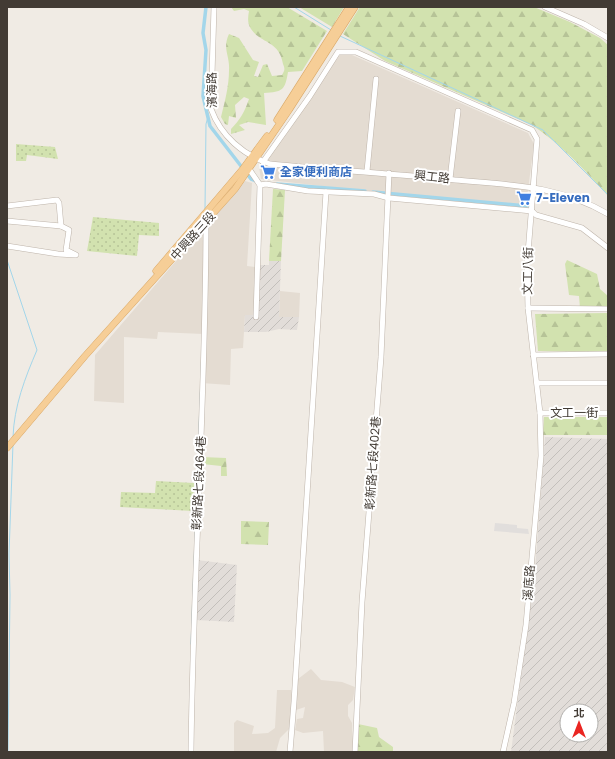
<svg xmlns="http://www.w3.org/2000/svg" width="615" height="759" viewBox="0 0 615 759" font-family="Poppins,'Noto Sans TC',sans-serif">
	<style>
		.residential { fill: #e4dcd2 }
		.industrial { fill: url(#industrial-furrows); fill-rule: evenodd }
		.grass { fill: url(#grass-dots) }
		.forest { fill: url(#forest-firs) }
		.parking { fill: #e1dedc }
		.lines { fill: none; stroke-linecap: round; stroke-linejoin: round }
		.stream { stroke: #a3d6ea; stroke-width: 1 }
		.canal { stroke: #a3d6ea; stroke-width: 3.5 }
		.minor-casing { stroke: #beb4aa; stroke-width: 6 }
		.major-casing { stroke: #daa968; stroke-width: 7 }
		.minor { stroke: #fff; stroke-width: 5 }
		.major { stroke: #f6ce97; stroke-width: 6 }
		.labels { text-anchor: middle; stroke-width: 4; stroke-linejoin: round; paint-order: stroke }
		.street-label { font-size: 12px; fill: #423b34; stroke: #fff }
		.shop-label { font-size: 12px; font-weight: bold; fill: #366cbe; stroke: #fff; text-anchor: start }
	</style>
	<defs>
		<pattern id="industrial-furrows" width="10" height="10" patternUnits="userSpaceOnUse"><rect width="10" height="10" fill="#e2ddd9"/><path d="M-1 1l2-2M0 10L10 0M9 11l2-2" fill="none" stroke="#c3bfbb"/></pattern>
		<pattern id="grass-dots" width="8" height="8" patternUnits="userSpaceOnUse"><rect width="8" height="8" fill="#d2e2af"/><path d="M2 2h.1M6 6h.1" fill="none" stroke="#b6c397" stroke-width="1.8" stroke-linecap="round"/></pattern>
		<pattern id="forest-firs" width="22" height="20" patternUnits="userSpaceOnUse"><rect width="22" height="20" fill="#d2e2af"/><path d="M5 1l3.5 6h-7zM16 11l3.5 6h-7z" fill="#b6c397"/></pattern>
	</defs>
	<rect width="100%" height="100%" fill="#f0ebe4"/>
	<g class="residential">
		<path d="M343 51 528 133 534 144 526 205 339 188 261 179 259 167 265 157Z"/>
		<path d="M245 181 252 183 247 266 255 267V315H245L243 348 231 349 230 385 201 383 203 334 158 332 157 339 124 337V403L94 401 95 355Z"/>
		<path d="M280 291 300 293 299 317H279Z"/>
		<path d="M311 669 321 680 342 682 355 687 353 700 348 705V716L352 723 353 752H324L323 731 303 733 295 730 297 719 303 718 305 707 296 710 298 679Z"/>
		<path d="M277 690H291L292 701 290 728 280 738 276 752H234V723L237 720 254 726 252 734 268 733 275 728Z"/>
	</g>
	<g class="industrial">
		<path d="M269 261H281L279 317H299L297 330 279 329 266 332H244L245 315H257L259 265H269Z"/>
		<path d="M545 437 608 439V752H511L535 570ZM567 711H591V735H567Z"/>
		<path d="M197 560 237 565 234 622 196 620Z"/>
	</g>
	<g class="grass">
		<path d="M16 144 55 147 58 159 27 155 26 161H16Z"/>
		<path d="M93 217 159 223V236L139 235 137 256 87 251Z"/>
		<path d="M156 481 194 483 193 511 120 507 121 492 155 493Z"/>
	</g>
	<g class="forest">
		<path d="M231 7H287L327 31 302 71 288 72C285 90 283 92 264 93L266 125 248 122 239 125 245 130 231 134V129C240 120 245 111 249 99L244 97 235 105 236 118 229 116 228 125 225 124 221 117C225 101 229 86 229 70 230 55 222 49 229 34L239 38 253 60 259 62 254 76 258 77 263 65 267 64 272 76 282 75C285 70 285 69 283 64 279 40 261 44 251 29 247 23 248 17 249 11L244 9 234 11Z"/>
		<path d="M299 7H344L332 27Z"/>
		<path d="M360 7H534L570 22 600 38 608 45V196C585 170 562 145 532 125L385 61 343 34Z"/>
		<path d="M273 189 285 190 281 261H269Z"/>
		<path d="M567 260 597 274 600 289 608 296V308H580L579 296 569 295 565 264Z"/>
		<path d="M608 313V352L538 351 535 314Z"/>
		<path d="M544 417H608V435H543Z"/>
		<path d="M202 457 226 458 227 476H221V466L202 464Z"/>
		<path d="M241 521 269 522 268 545 241 544Z"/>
		<path d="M358 724 377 728 379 737 393 747V752H357Z"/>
	</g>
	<path class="parking" d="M495 523 517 525V528L528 529 529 534 494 531Z"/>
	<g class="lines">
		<g class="stream">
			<path d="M294 7 331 30"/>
			<path d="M340 36 543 130 608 195"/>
			<path d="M205 209 206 124 208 117"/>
			<path d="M7 260 37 350C25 378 14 406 13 437"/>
			<path d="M191 644 202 348"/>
			<path d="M8 752 10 595 9 554 13 444"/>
		</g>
		<g class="canal">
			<path d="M206 7 203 33 206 50 203 96 210 126 251 179 259 182"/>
			<path d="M277 184 365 191"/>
			<path d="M373 192 527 206"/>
		</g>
		<g class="minor-casing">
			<g id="minor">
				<path d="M214 7 211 109C221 136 243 155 270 164 332 170 394 174 455 180 511 185 558 185 608 214"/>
				<path d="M545 7 584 24 608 38"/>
				<path d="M263 162 310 96 338 52H356L532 130 537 139 527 266 528 308 540 413 541 456 526 625 514 703 503 752"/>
				<path d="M247 166 260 185 256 317"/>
				<path d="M367 171 376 79"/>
				<path d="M450 179 458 111"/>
				<path d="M260 185 266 184 308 191 374 194 389 198 532 211 536 215 582 228 608 248"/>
				<path d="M7 206 57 200 59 203 61 226 69 230 66 250 76 255 58 254 7 246"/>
				<path d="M7 221 61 226"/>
				<path d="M528 308 608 309"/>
				<path d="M533 355 608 354"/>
				<path d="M537 383H608"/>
				<path d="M540 413H608"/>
				<path d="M191 752C193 574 206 397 206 219"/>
				<path d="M290 752 294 702 326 192"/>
				<path d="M355 752 362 602 381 357 389 173"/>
			</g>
		</g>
		<g class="major-casing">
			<g id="major">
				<path d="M277 120 349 7"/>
				<path d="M156 271 242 170 267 136"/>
				<path d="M7 448 85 356 235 189 289 110 355 7"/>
			</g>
		</g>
		<use href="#minor" class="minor"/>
		<use href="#major" class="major"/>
	</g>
	<defs>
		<g id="supermarket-bare" transform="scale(1.2)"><path d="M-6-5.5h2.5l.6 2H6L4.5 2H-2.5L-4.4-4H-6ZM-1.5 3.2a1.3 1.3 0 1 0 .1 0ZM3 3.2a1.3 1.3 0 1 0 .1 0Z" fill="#3f7fe0" stroke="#fff" stroke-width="2.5" paint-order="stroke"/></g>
	</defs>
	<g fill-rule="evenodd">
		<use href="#supermarket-bare" x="268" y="172"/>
		<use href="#supermarket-bare" x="524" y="198"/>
	</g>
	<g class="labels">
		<g class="street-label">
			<text transform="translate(212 90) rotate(-91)" y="4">濱海路</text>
			<text transform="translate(432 177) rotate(6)" y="4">興工路</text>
			<text transform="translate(193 236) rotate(-48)" y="4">中興路三段</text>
			<text transform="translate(528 271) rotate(-89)" y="4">文工八街</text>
			<text x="574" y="417">文工一街</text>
			<text transform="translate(373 463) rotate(-86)" y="4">彰新路七段402巷</text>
			<text transform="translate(199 483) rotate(-87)" y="4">彰新路七段464巷</text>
			<text transform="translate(529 583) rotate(-86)" y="4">溪底路</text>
		</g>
		<g class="shop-label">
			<text x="280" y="176">全家便利商店</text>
			<text x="536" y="202">7-Eleven</text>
		</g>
	</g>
	<rect width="615" height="759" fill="none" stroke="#423b34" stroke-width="16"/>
	<g transform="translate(579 723)"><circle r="19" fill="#ffffff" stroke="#b3b1ae"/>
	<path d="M0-3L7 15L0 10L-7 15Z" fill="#ea2521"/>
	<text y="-6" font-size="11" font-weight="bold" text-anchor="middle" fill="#423b34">北</text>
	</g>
</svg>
